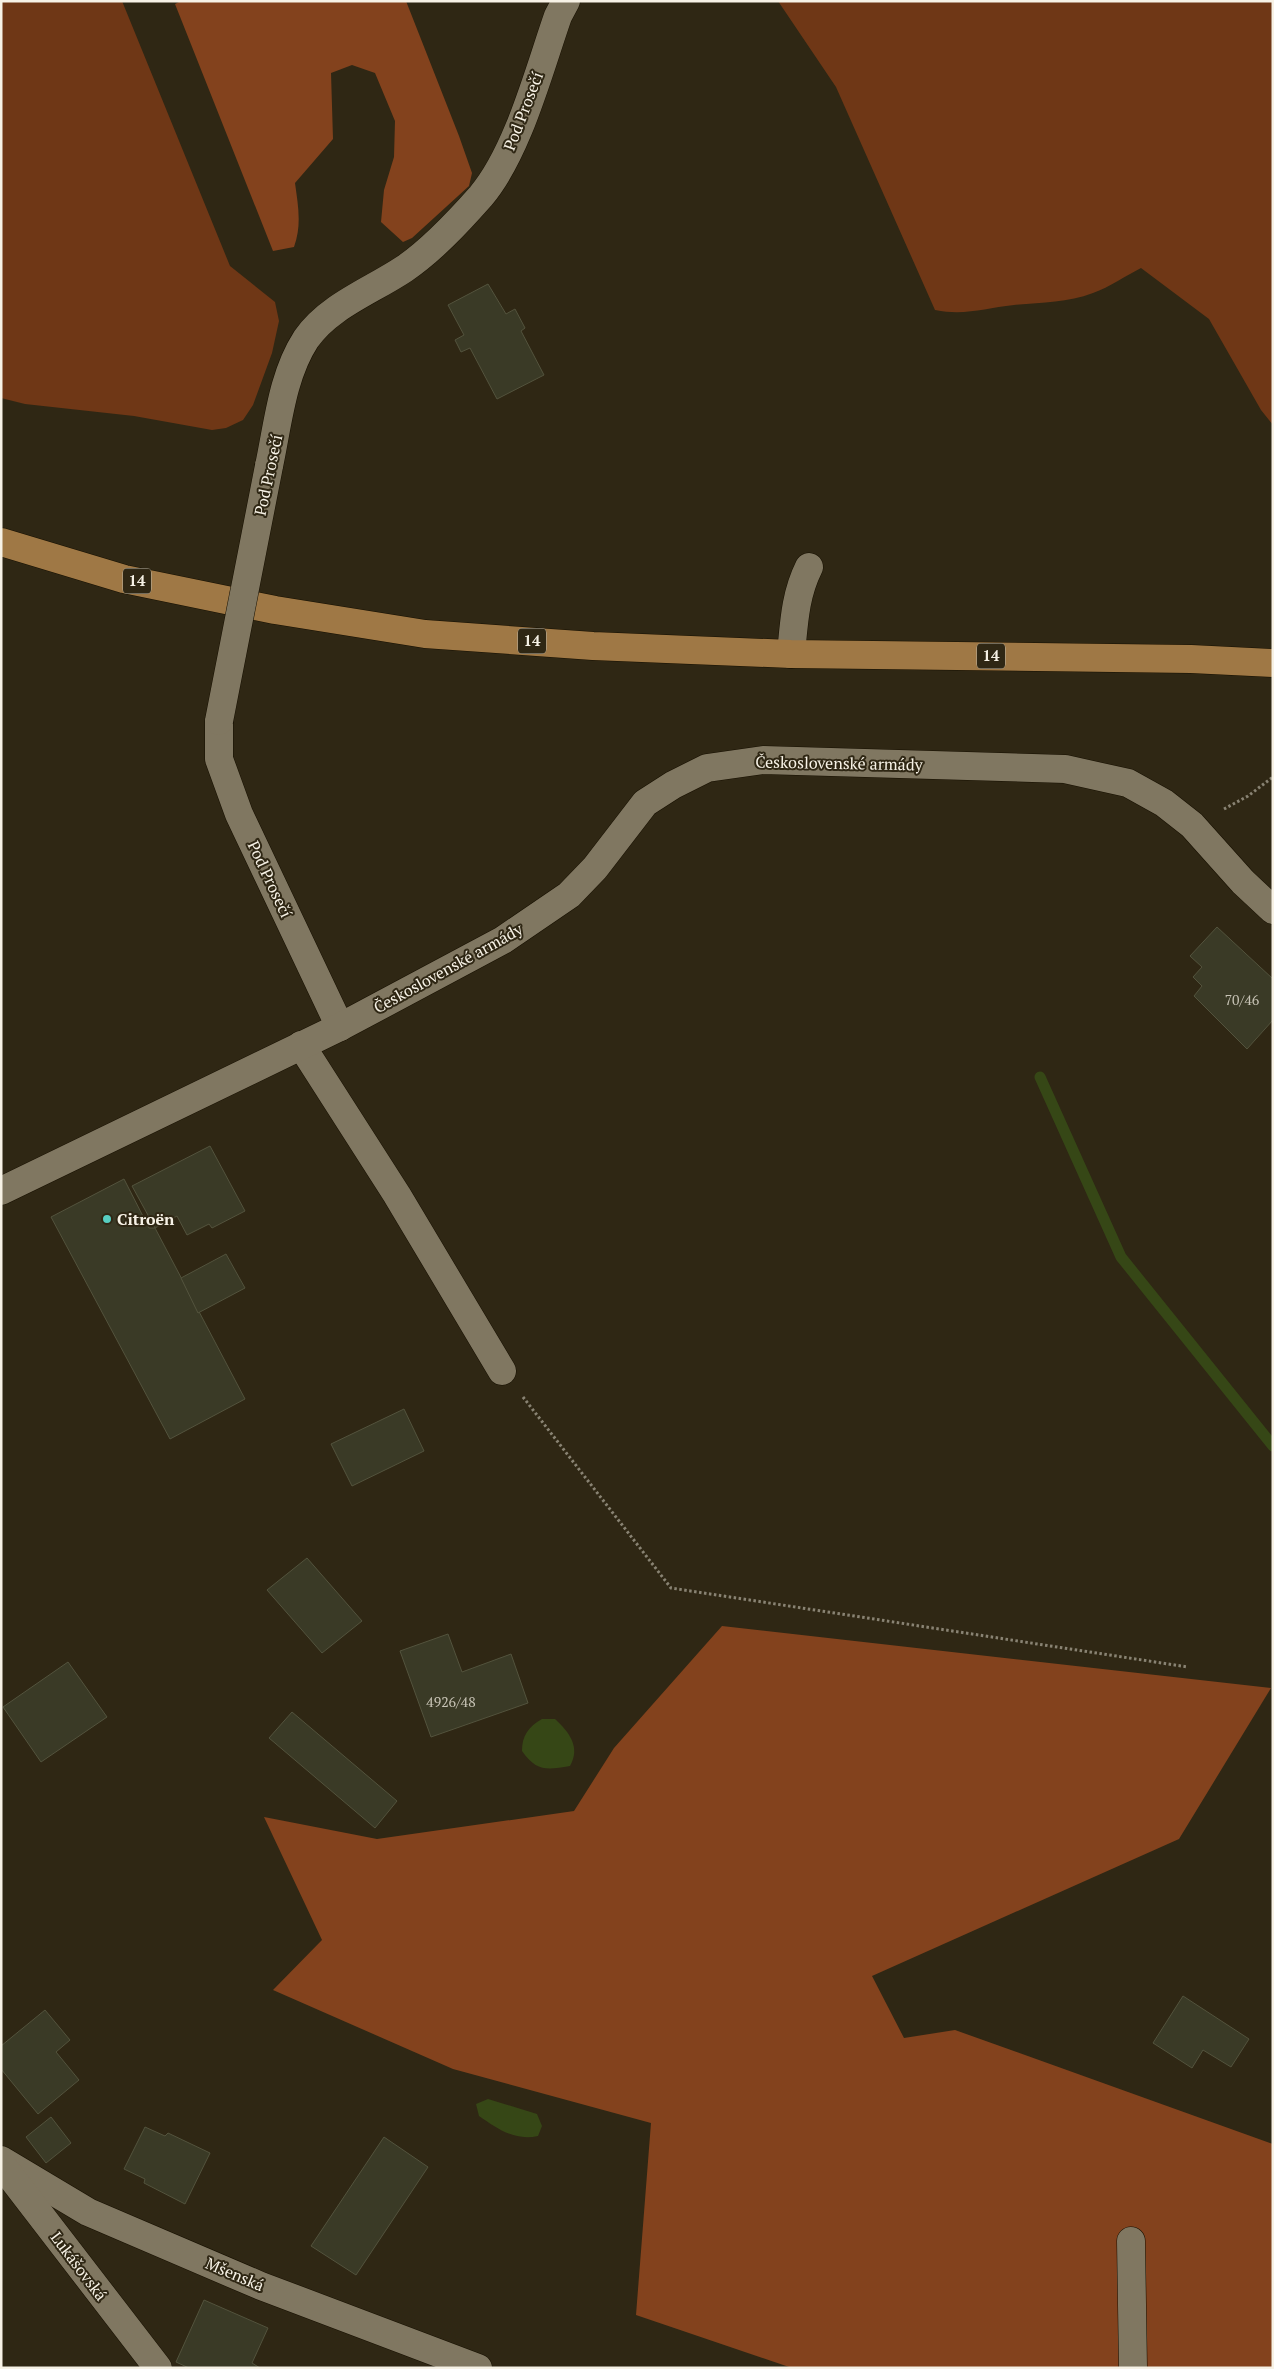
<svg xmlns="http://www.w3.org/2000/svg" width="1274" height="2369" viewBox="0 0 1274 2369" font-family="'PT Serif',serif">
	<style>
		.green { fill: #6f3716 }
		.forest { fill: #83421d }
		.water { fill: #364716 }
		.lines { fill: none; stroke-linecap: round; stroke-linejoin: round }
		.stream { stroke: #364716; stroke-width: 11 }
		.building { fill: #3a3a26; stroke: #53533d }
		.minor-casing { stroke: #171001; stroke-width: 29 }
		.major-casing { stroke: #171001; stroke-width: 29 }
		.path { stroke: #898373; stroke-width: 3; stroke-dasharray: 2.5 2.5; stroke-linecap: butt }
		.minor { stroke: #807761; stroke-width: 28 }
		.major { stroke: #9f7845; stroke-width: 28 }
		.minor-bridge-casing { stroke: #171001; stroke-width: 29; stroke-linecap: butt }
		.minor-bridge { stroke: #807761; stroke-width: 28 }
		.poi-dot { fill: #57cec1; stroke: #2f2714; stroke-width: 2 }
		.labels { text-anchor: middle; stroke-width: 4; stroke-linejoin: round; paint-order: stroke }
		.number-label { font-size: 14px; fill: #c8c4b6 }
		.shield { fill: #2f2714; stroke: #bbb5a7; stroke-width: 1 }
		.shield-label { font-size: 15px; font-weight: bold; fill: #f7f2e6 }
		.street-label { font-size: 16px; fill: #f7f2e6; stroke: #2f2714 }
		.poi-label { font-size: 16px; font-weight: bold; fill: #f7f2e6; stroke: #2f2714; text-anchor: start }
	</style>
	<rect width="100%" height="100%" fill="#2f2714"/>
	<g class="green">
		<path d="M1 1H122L230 266 275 302 279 321 272 353 253 405 243 420 226 428 212 430 134 416 25 404 1 398Z"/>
		<path d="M778 1H1273V425L1261 410 1209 319 1141 268C1125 276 1110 287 1093 293 1067 303 1042 302 1014 305 985 308 965 316 935 310L836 87Z"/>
	</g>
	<g class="forest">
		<path d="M181 1H406L459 136 472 173 469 186 412 238 403 242 381 222 384 190 394 157 395 121 375 73 352 65 331 73 333 139 295 183C298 205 302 225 294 247L273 251 175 4Z"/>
		<path d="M722 1626 1271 1688 1179 1839 872 1976 904 2038 955 2030 1273 2144V2368H792L636 2315 651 2123 453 2069 273 1990 322 1940 264 1817 377 1839 574 1811 614 1748Z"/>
	</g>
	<g class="water">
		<path d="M542 1719H555C569 1732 581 1747 570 1766 547 1770 537 1772 522 1751 522 1736 528 1727 542 1719Z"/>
		<path d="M488 2099 537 2114 542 2126 538 2136C514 2141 498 2129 479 2116L476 2104Z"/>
	</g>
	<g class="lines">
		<path class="stream" d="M1040 1077 1121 1257 1273 1446"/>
	</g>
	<g class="building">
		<path d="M488 284 506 314 515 309 525 328 521 331 544 375 497 399 470 348 461 352 455 340 464 335 448 305Z"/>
		<path d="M1217 927 1273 979V1020L1247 1049 1194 996 1202 986 1193 977 1202 967 1190 956Z"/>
		<path d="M210 1146 245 1211 212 1228 209 1224 187 1235 177 1216 155 1228 132 1186Z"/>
		<path d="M124 1179 149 1228H155L245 1399 170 1439 51 1217Z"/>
		<path d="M226 1254 245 1288 198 1313 181 1278Z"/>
		<path d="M404 1409 424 1451 352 1486 331 1444Z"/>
		<path d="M307 1558 362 1621 322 1653 267 1590Z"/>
		<path d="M448 1634 462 1672 511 1654 528 1703 431 1737 400 1651Z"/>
		<path d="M68 1662 107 1717 41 1762 3 1707Z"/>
		<path d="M292 1712 397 1801 375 1828 269 1738Z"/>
		<path d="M1183 1996 1249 2039 1231 2067 1203 2050 1192 2068 1153 2043Z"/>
		<path d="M45 2010 70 2040 56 2052 79 2080 38 2114 1 2069V2046Z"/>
		<path d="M51 2117 71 2143 46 2163 26 2137Z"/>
		<path d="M145 2127 165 2136 168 2133 210 2153 185 2204 144 2183 145 2179 124 2169Z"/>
		<path d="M384 2137 428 2167 356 2275 311 2246Z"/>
		<path d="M204 2300 268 2328 252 2363 260 2368H189L176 2362Z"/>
	</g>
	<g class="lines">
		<g class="minor-casing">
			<g id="minor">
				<path d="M269 466C278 424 282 376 306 339 329 306 371 291 404 269 432 250 458 222 481 196 518 152 539 70 558 16L566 1"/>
				<path d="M791 654C794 623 795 595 809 567"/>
				<path d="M219 721V759L239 814 340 1027"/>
				<path d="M301 1045 397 1195 502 1371"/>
				<path d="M1 1191 340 1027 503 940 569 895 595 868 645 803 673 785 707 768 763 760 1065 769 1128 783 1164 803 1192 825 1243 882 1273 910"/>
				<path d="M1 2160 88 2212 261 2286 478 2368"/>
				<path d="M5 2169 158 2368"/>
				<path d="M1131 2241 1133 2368"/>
			</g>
		</g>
		<g class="major-casing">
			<path id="major" d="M1 542 124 579 275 610 425 634 593 646 791 654 1191 659 1273 663"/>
		</g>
		<g class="path">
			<path d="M1224 809 1248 796 1273 777"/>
			<path d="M523 1397 671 1588 1188 1667"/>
		</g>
		<use href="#minor" class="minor"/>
		<use href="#major" class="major"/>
		<g class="minor-bridge-casing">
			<path id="minor-bridge" d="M219 721 269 466"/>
		</g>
		<use href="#minor-bridge" class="minor-bridge"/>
	</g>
	<circle class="poi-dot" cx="107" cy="1219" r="5"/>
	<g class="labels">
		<g class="number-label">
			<text x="1242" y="1005">70/46</text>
			<text x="451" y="1707">4926/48</text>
		</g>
		<g class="shield">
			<rect x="123" y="568.5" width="28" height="25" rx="4"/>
			<rect x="518" y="628.5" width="28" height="25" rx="4"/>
			<rect x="977" y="643.5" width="28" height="25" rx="4"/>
		</g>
		<g class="shield-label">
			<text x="137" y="586">14</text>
			<text x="532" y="646">14</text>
			<text x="991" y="661">14</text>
		</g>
		<g class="street-label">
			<text transform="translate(523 111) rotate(-69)" y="6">Pod Prosečí</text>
			<text transform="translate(268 475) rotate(-78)" y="6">Pod Prosečí</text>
			<text transform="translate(839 763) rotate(1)" y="6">Československé armády</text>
			<text transform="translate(270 879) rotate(65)" y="6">Pod Prosečí</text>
			<text transform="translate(448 968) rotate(-29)" y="6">Československé armády</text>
			<text transform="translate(79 2266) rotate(53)" y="6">Lukášovská</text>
			<text transform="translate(235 2274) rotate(23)" y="6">Mšenská</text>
		</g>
		<g class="poi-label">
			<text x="117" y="1225">Citroën</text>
		</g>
	</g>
	<rect width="1274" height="2369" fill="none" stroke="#f7f2e6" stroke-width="5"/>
</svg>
